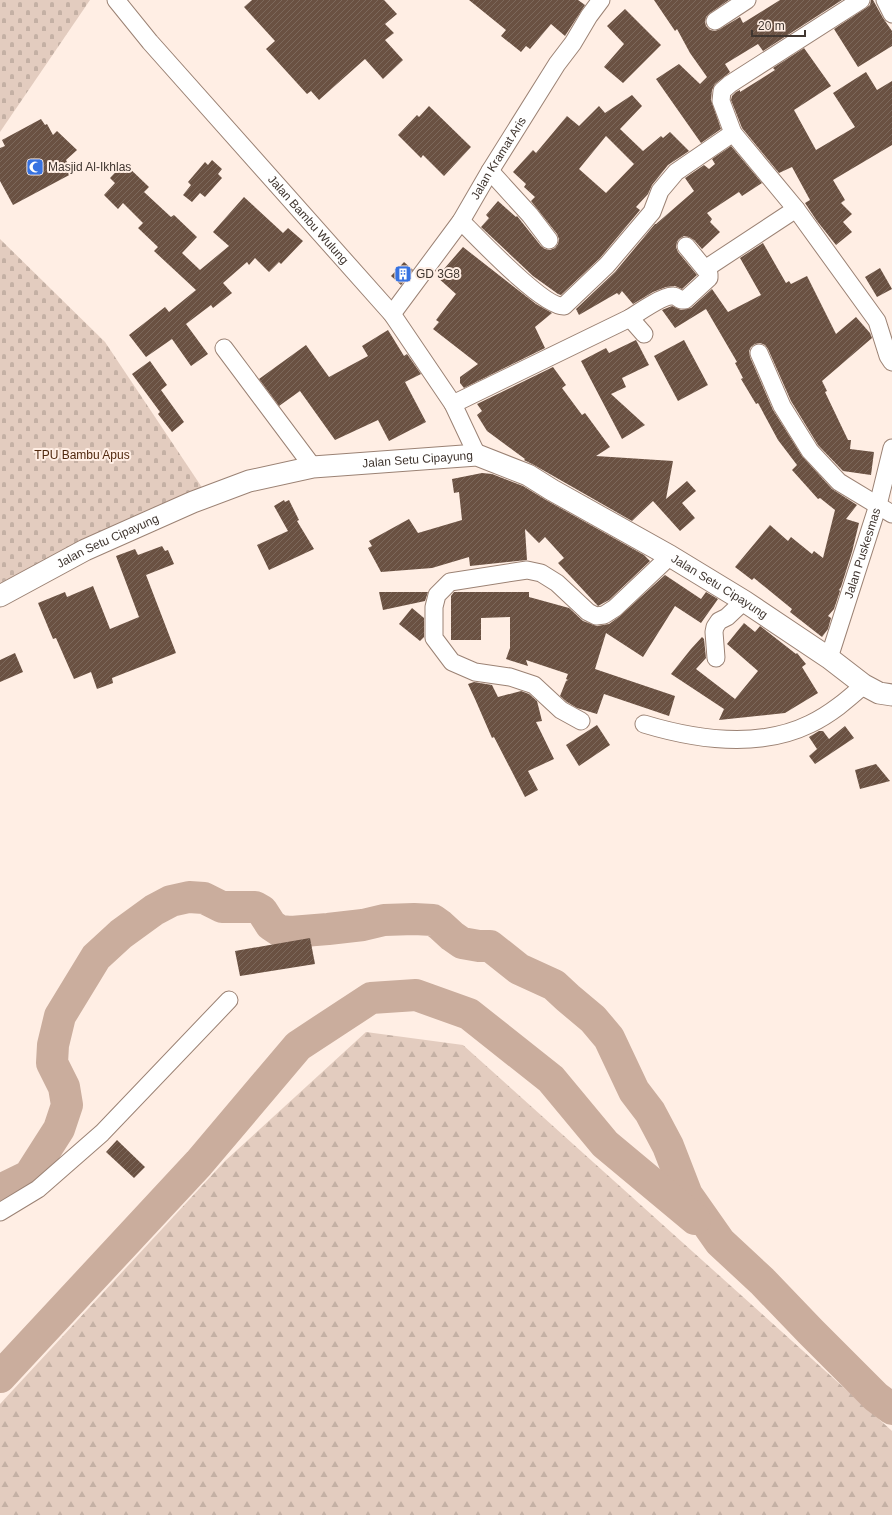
<svg xmlns="http://www.w3.org/2000/svg" width="892" height="1515" viewBox="0 0 892 1515" font-family="Arial,sans-serif">
	<style>
		.forest { fill: url(#forest-firs) }
		.cemetery { fill: url(#cemetery-stones) }
		.lines { fill: none; stroke-linecap: round; stroke-linejoin: round }
		.river { stroke: #caad9d; stroke-width: 32 }
		.building { fill: url(#building-hatch); fill-rule: evenodd }
		.minor-casing { stroke: #9b8274; stroke-width: 19 }
		.tertiary-casing { stroke: #9b8274; stroke-width: 23 }
		.minor { stroke: #fff; stroke-width: 17 }
		.tertiary { stroke: #fff; stroke-width: 21 }
		.labels { text-anchor: middle; stroke-width: 4; stroke-linejoin: round; paint-order: stroke }
		.street-label { font-size: 12px; fill: #403630; stroke: #ffeee4 }
		.poi-label { font-size: 12px; fill: #403630; stroke: #ffeee4; text-anchor: start }
		.park-label { font-size: 12px; fill: #51290e; stroke: #ffeee4 }
	</style>
	<defs>
		<pattern id="forest-firs" width="22" height="20" patternUnits="userSpaceOnUse"><rect width="22" height="20" fill="#e3ccbf"/><path d="M5 1l3.5 6h-7zM16 11l3.5 6h-7z" fill="#c4b0a4"/></pattern>
		<pattern id="cemetery-stones" width="16" height="16" patternUnits="userSpaceOnUse"><rect width="16" height="16" fill="#e3ccbf"/><path d="M2 7V4a2 2 0 0 1 4 0v3zM10 15v-3a2 2 0 0 1 4 0v3z" fill="#c4b0a4"/></pattern>
		<pattern id="building-hatch" width="6" height="6" patternUnits="userSpaceOnUse"><rect width="6" height="6" fill="#6a5142"/><path d="M-1 1l2-2M0 6l6-6M5 7l2-2" fill="none" stroke="#7c685b"/></pattern>
	</defs>
	<rect width="100%" height="100%" fill="#ffeee4"/>
	<path class="forest" d="M366 1032 463 1045 892 1431V1515H0V1404L225 1161Z"/>
	<g class="cemetery">
		<path d="M0 0H90L0 132Z"/>
		<path d="M0 239 105 342 203 489 0 583Z"/>
	</g>
	<g class="lines">
		<g class="river">
			<path d="M0 1190 29 1176 59 1129 67 1105 64 1087 52 1063 53 1045 60 1016 96 957 121 934 154 910 171 901 189 897 204 898 222 907H255L262 911 271 925 280 931 291 932 328 929 363 925 384 920 414 919 433 920 440 925 452 936 462 943 479 946H490L519 969 554 985 568 998 593 1019 609 1038 634 1091 650 1112 668 1146 687 1195 720 1242 762 1281 811 1332 876 1397 892 1409"/>
			<path d="M0 1377 199 1163 298 1046 371 998 416 995 469 1014 551 1079 605 1144 695 1219"/>
		</g>
	</g>
	<g class="building">
		<path d="M252 0H384L397 14 385 24 394 33 385 40 403 60 383 79 365 59 319 100 311 91 307 94 266 49 275 41 244 7Z"/>
		<path d="M469 0H578L585 5 565 36 551 24 530 49 526 46 521 52 501 36 506 30Z"/>
		<path d="M654 0H729L710 13 706 17 705 22 706 26 710 30 715 31 720 29 740 17 743 23 780 0H842L763 51 758 44 725 64 730 72 715 84 712 90 711 100 721 129 701 143 656 79 679 64 700 84 707 77 690 53 677 29 675 31Z"/>
		<path d="M871 0H873L883 18 892 31V46L858 67 834 29 866 8 870 5Z"/>
		<path d="M625 9 661 45 623 83 604 67 624 44 607 26Z"/>
		<path d="M804 48 831 86 794 110 816 150 855 127 833 93 866 72 877 90 892 81V145L833 180 845 200 841 203 852 214 843 222 852 232 836 245 817 221 805 203 810 200 792 167 779 173 742 128 731 100 732 96 736 92 740 90V92L775 70 773 68Z"/>
		<path d="M632 95 642 106 620 129 643 151 661 136 663 138 670 132 689 151 668 165 652 185 648 194 636 207 640 210 600 258 561 295 558 294 533 276 481 227 489 218 486 215 498 201 516 217 517 216 541 246 545 249 550 250 555 248 558 244 559 239 557 234 531 201 535 197 524 187 526 184 513 172 533 150 536 153 567 116 579 126 599 106 605 113ZM606 136 634 164 606 193 579 169Z"/>
		<path d="M429 106 471 147 444 176 423 155 421 158 398 135 417 115 419 117Z"/>
		<path d="M41 119 45 125 47 124 53 135 57 131 77 150 66 160 73 173 13 205 0 181V148L5 146 2 140Z"/>
		<path d="M731 146 762 183 742 196 739 192 707 213 712 219 710 222 720 232 702 249 694 240 689 237 684 236 679 239 677 242 676 247 678 252 697 275 682 289 675 286 666 287 653 292 633 304 622 291 619 295 617 293 579 315 576 309 615 272 655 224H656L694 191 685 178 704 165 709 169 715 164 712 159Z"/>
		<path d="M212 160 222 169 218 174 222 178 205 197 200 193 192 202 183 195 191 185 188 182 205 162 208 165Z"/>
		<path d="M124 163 149 187 144 192 171 217 174 215 197 237 182 253 200 270 229 246 213 232 244 197 283 233 288 228 303 241 281 264 279 262 269 272 255 258 249 265 247 262 223 283 232 293 213 308 211 305 186 324 208 354 191 366 172 339 146 357 129 335 165 307 169 312 196 290 154 251 158 247 138 228 143 223 123 203 118 209 104 195 115 183 110 178Z"/>
		<path d="M763 243 786 283 789 281 791 284 807 276 836 334 856 317 870 333 872 338 822 381 827 391 825 392 848 440H851L850 449 874 452 871 475 843 471 818 445 791 401 768 349 765 345 760 343 755 344 751 347 749 351 750 357 773 410 802 456 832 489 857 505 846 519 859 523 852 552 841 587 839 590 840 591 834 609 828 616 831 618 828 629 822 637 790 612 792 609 754 578 752 580 735 567 770 525 788 541 791 537 812 554 814 551 823 558 835 510 820 498 818 499 792 470 797 465 778 440 758 403 756 404 741 379 743 378 735 363 737 362 706 309 675 328 662 310 672 306 681 310 691 308 712 289 728 312 761 295 740 258Z"/>
		<path d="M463 247 536 304 552 313 535 327 545 348 464 388 460 383V377L478 364 433 329 439 322 436 320 456 294 437 277Z"/>
		<path d="M404 262 413 270 401 285 391 276Z"/>
		<path d="M880 268 892 289 877 297 865 277Z"/>
		<path d="M388 330 404 356 407 354 421 374 405 382 426 422 389 441 378 420 335 440 300 391 279 406 259 379 306 345 329 377 368 356 362 346Z"/>
		<path d="M636 340 649 365 622 378 626 387 611 394 645 425 622 439 581 361 606 348 609 353Z"/>
		<path d="M684 340 708 385 678 401 654 356Z"/>
		<path d="M150 361 167 385 161 390 184 422 172 432 158 414 160 412 132 374Z"/>
		<path d="M553 367 566 385 562 388 582 415 585 413 610 447 596 456 673 461 666 499 687 481 696 491 682 503 695 518 680 531 653 501 632 521 534 465 524 460 525 459 487 431 477 415 482 411 477 404Z"/>
		<path d="M482 473 492 474 523 486 546 500 644 555 650 561 609 600 598 606 558 563 564 558 545 537 539 543 525 529 527 560 470 566 469 557 432 568 381 572 368 548 372 546 369 541 409 519 418 533 462 520 459 492 454 493 452 479Z"/>
		<path d="M284 500 285 502 289 500 299 520 297 521 314 549 269 570 257 545 288 531 274 506Z"/>
		<path d="M162 546 165 551 168 550 174 564 146 575 176 653 112 678 113 683 97 689 91 672 74 679 56 638 53 639 38 603 65 592 67 597 93 586 110 629 139 617 116 556 135 549 138 555Z"/>
		<path d="M665 575 701 599 706 592 718 599 701 623 675 606 643 657 606 633 595 669 675 696 669 716 604 694 597 714 577 708 567 702 560 696 566 681 568 680 566 679 568 674 526 660 528 666 506 659 510 648V617L481 618V640H451V596L454 592H529V597L569 608 583 621 597 626 609 624 620 616Z"/>
		<path d="M379 592H428L425 601 383 610Z"/>
		<path d="M412 608 424 618V637L420 641 399 624Z"/>
		<path d="M744 623 755 632 760 626 796 654 797 653 806 664 802 667 818 693 785 713 719 720 724 709 671 674 691 649 702 637 704 639 706 658 696 669 735 699 758 671 727 644Z"/>
		<path d="M15 653 23 672 0 682V660Z"/>
		<path d="M474 682 492 685 498 697 521 691 529 694 537 701 542 721 536 722 554 759 528 771 538 790 525 797 494 737 492 738 475 699 468 684Z"/>
		<path d="M597 725 610 745 579 766 566 745Z"/>
		<path d="M845 726 854 738 815 764 809 756 817 749 809 737 819 731H823L829 739Z"/>
		<path d="M876 764 890 781 860 789 855 770Z"/>
		<path d="M310 938 315 964 240 976 235 951Z"/>
		<path d="M117 1140 145 1167 134 1178 106 1152Z"/>
	</g>
	<g class="lines">
		<g class="minor-casing">
			<g id="minor">
				<path id="s1" d="M116 0 150 42 392 314 453 404 477 455"/>
				<path d="M861 0 730 84 722 91 721 101 733 133 796 209 877 321 888 356 892 362"/>
				<path d="M885 0 892 14"/>
				<path d="M715 21 747 0"/>
				<path d="M490 171 530 215 549 240"/>
				<path d="M461 221C477 237 544 308 564 306L607 265 652 212 660 191 676 172 733 133"/>
				<path d="M705 269 796 209"/>
				<path id="s2" d="M392 314 461 221 490 171 557 64 573 43 589 16 601 0"/>
				<path d="M630 318C639 312 664 295 673 296 676 296 678 298 681 300H685L709 278V274L686 246"/>
				<path d="M224 348 313 467"/>
				<path d="M759 353 782 406 810 451 839 482 892 514"/>
				<path d="M453 404 630 318 644 334"/>
				<path d="M716 658 714 632 715 627 719 621 727 617 744 601"/>
				<path id="s3" d="M829 658 878 505 892 448"/>
				<path d="M581 721 561 710 534 685 510 677 475 672 452 662 434 638V607L437 595 450 582 527 570 541 573 557 583 588 612 596 616 604 615 615 608 670 556"/>
				<path d="M644 724C697 740 759 749 810 724 831 714 847 700 864 685"/>
				<path d="M0 1212 38 1189 102 1133 229 1000"/>
			</g>
		</g>
		<g class="tertiary-casing">
			<g id="tertiary">
				<path id="s4" d="M0 596 85 550 193 502 249 481 313 467 477 455 528 475 552 490 670 556 744 601 829 658 864 685 879 693 892 695"/>
			</g>
		</g>
		<use href="#minor" class="minor"/>
		<use href="#tertiary" class="tertiary"/>
	</g>
	<defs>
		<g id="mosque-square" transform="scale(0.9)"><rect x="-9" y="-9" width="18" height="18" rx="4" fill="#3772e1" stroke="#ffeee4"/><path d="M3.5-4.9A6 6 0 1 0 3.5 4.9A5 5 0 1 1 3.5-4.9Z" fill="#fff"/></g>
		<g id="building-square" transform="scale(0.9)"><rect x="-9" y="-9" width="18" height="18" rx="4" fill="#3772e1" stroke="#ffeee4"/><path d="M-4-6H4V6H1V3H-1V6H-4ZM-2.5-4.3h1.7v1.8h-1.7ZM.8-4.3h1.7v1.8H.8ZM-2.5-1h1.7V.8h-1.7ZM.8-1h1.7V.8H.8Z" fill="#fff"/></g>
	</defs>
	<g fill-rule="evenodd">
		<use href="#mosque-square" x="35" y="167"/>
		<use href="#building-square" x="403" y="274"/>
	</g>
	<g class="labels">
		<g class="street-label">
			<text dy="4" stroke="none"><textPath href="#s2" startOffset="189">Jalan Kramat Aris</textPath></text>
			<text dy="4" stroke="none"><textPath href="#s1" startOffset="292">Jalan Bambu Wulung</textPath></text>
			<text dy="4" stroke="none"><textPath href="#s4" startOffset="445">Jalan Setu Cipayung</textPath></text>
			<text dy="4" stroke="none"><textPath href="#s4" startOffset="121">Jalan Setu Cipayung</textPath></text>
			<text dy="4" stroke="none"><textPath href="#s3" startOffset="110">Jalan Puskesmas</textPath></text>
			<text dy="4" stroke="none"><textPath href="#s4" startOffset="781">Jalan Setu Cipayung</textPath></text>
		</g>
		<g class="poi-label">
			<text x="48" y="171">Masjid Al-Ikhlas</text>
			<text x="416" y="278">GD 3G8</text>
		</g>
		<g class="park-label">
			<text x="82" y="459">TPU Bambu Apus</text>
		</g>
	</g>
	<path d="M752 30v6h53v-6" fill="none" stroke="#403630" stroke-width="2"/>
	<text x="758" y="30" font-size="12" fill="#403630" stroke="#ffeee4" stroke-width="3" paint-order="stroke">20 m</text>
</svg>
